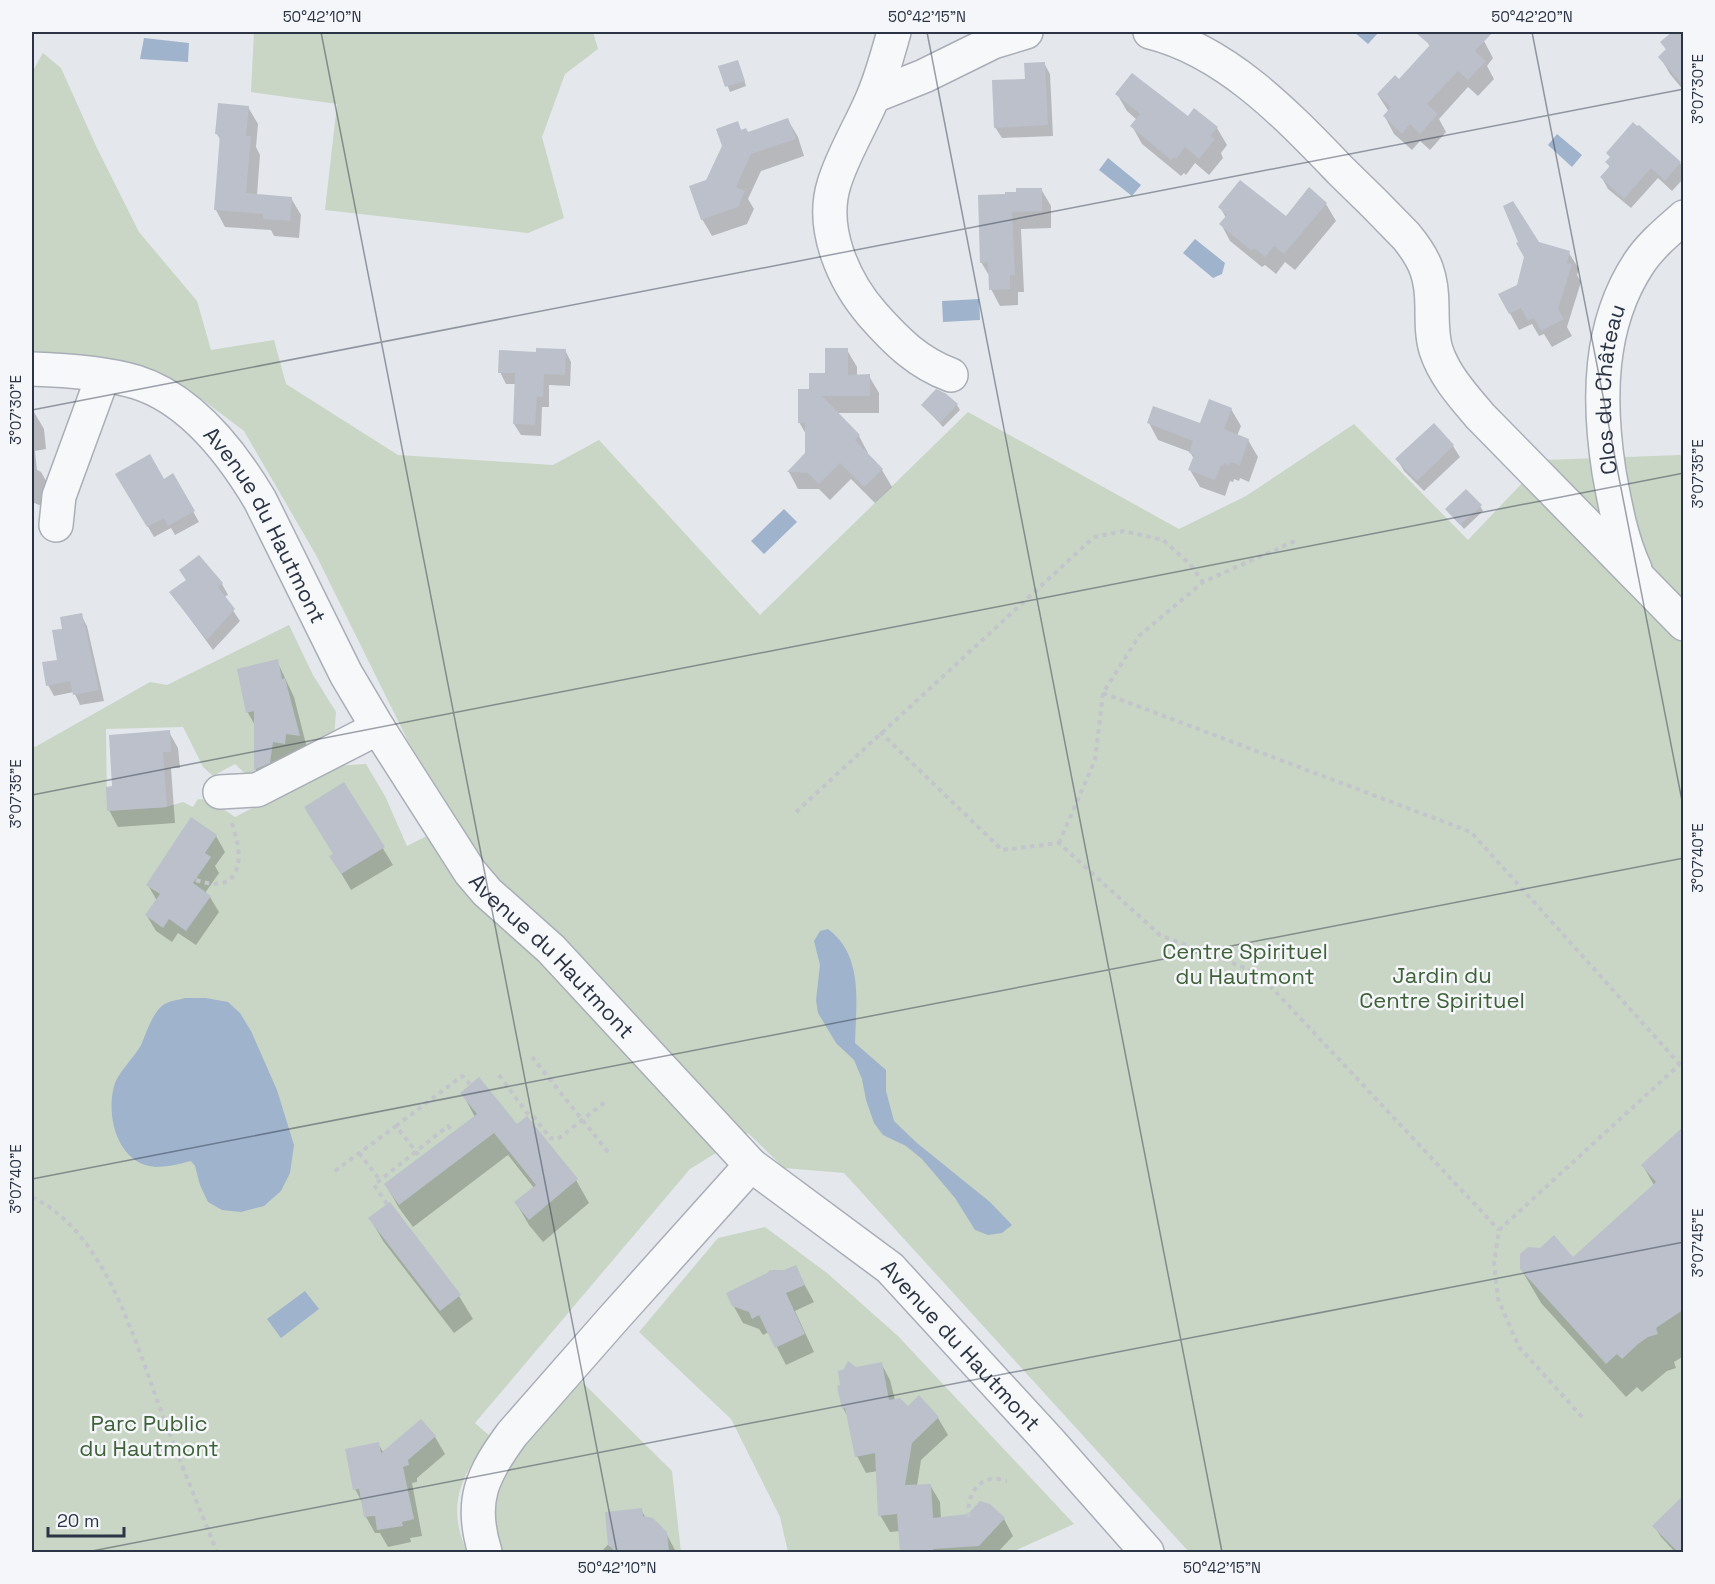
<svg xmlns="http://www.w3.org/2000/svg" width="1715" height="1584" viewBox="0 0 1715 1584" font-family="'Space Grotesk',sans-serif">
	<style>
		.green { fill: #c9d6c5 }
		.water { fill: #9fb4cc }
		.shadow { fill: #0003 }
		.building { fill: #bbc0ca }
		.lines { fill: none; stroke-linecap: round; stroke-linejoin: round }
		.minor-casing { stroke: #a9aeb7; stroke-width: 36 }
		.path { stroke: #c2c5cb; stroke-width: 4; stroke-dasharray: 4.5 4.5; stroke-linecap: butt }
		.minor { stroke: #f7f8fa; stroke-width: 33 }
		.ticks { fill: none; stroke: #2b3445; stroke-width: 1.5; stroke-opacity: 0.45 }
		.labels { text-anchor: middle; stroke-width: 5; stroke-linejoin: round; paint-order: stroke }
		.street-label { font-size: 22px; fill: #2b3445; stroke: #f4f6f9 }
		.park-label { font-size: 22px; fill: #3f6138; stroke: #f4f6f9 }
		.neatline { fill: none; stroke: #2b3445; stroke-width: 2 }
		.ticks-label { font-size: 15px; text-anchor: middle; fill: #2b3445 }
	</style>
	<rect width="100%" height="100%" fill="#e4e7ec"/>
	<g class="green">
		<path d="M254 32H593L598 49 565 74 542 137 564 218 528 233 325 210 337 104 251 92Z"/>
		<path d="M43 53 61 68 96 146 139 232 197 301 211 350 274 340 286 384 398 455 553 465 599 440 760 615 968 412 1179 529 1246 496 1354 424 1468 540 1544 460 1680 455 1684 459 1683 1552H1189L844 1173 784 1168 748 1133 690 1169 475 1423 491 1437C461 1475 446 1505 467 1552H32V744L35 747 150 682 167 685 289 625 313 675 336 712 334 739 252 780 235 764 213 776 203 767 183 727 106 729 107 811 166 807 183 802 193 807 198 799 210 800 235 817 334 766 366 764 385 796 407 846 458 820 409 743 316 555 244 431 183 385 110 363 32 359V72Z"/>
		<path d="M765 1227 827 1273 898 1336 1074 1524 1012 1552H788L780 1517 731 1419 639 1332 718 1238Z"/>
		<path d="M576 1376 672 1471 681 1552H497L491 1483Z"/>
	</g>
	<g class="water">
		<path d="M1354 32H1379L1368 44Z"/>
		<path d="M144 38 189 43 188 62 140 59Z"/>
		<path d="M1557 134 1582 155 1572 167 1548 145Z"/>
		<path d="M1108 158 1141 185 1132 196 1099 170Z"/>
		<path d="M1195 239 1225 263 1222 274 1213 278 1183 253Z"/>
		<path d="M979 299 980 320 943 322 942 301Z"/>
		<path d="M784 509 797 522 764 554 751 541Z"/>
		<path d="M828 929C864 956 856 1003 855 1043L886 1070V1091L894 1121 917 1143 990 1202 1012 1225 1002 1233 988 1235 975 1230 955 1198 922 1159 906 1146 883 1135 874 1123 866 1100 862 1079 854 1060 836 1043 818 1013 816 1000 820 965 814 941 820 931Z"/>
		<path d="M185 998H206L228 1002 240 1013 251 1031 277 1090 294 1145 290 1173 281 1191 264 1206 241 1212 222 1210 208 1202 200 1185 195 1166 191 1161C180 1164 166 1167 155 1167 116 1164 105 1113 115 1083 120 1070 134 1058 141 1045 147 1032 151 1015 163 1005 168 1001 178 1000 185 998Z"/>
		<path d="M305 1291 319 1309 281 1338 267 1319Z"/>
	</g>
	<g class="shadow">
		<path d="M1436 32H1473L1484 41 1493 58 1487 66 1494 79 1478 96 1468 87 1439 119 1446 132 1430 150 1420 141 1412 150 1394 134 1385 117 1389 112 1378 95 1399 81 1430 47 1427 41Z"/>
		<path d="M1669 32H1684V91L1670 74 1660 57 1667 51 1662 43 1671 34Z"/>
		<path d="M1044 63 1050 74 1053 136 1002 138 995 127 1026 80Z"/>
		<path d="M720 67H740L746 86 730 92Z"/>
		<path d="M1117 94 1188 118 1195 110 1217 128 1227 145 1221 153 1223 158 1209 175 1195 163 1186 175 1184 173 1181 176 1142 144 1132 126 1137 120 1127 111Z"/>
		<path d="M248 107 258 124 256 147 260 155 257 195 291 198 301 215 299 238 274 236 271 230 225 227 216 210 221 141 217 134Z"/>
		<path d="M788 120 798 137 804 156 761 171 748 199 754 209 747 224 712 236 702 219 737 123 742 131 748 134Z"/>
		<path d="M1639 127 1680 163 1684 169V178L1672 191 1658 178 1631 208 1608 189 1602 178 1610 168 1607 162Z"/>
		<path d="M1041 189 1051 206V228L1021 229 1024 292H1018V305L1000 306 991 289 990 277 981 262 1017 193Z"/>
		<path d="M1326 204 1336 221 1295 270 1285 262 1276 274 1265 265 1262 267 1230 241 1221 224 1226 218 1220 207 1286 218Z"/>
		<path d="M1538 244 1569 253 1579 269 1577 275 1581 282 1567 327 1572 336 1552 347 1544 334 1539 336 1532 324 1519 330 1500 295 1518 286Z"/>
		<path d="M565 350 571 362 570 386 549 385V407H542L541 436 521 435 514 424 516 384H506L500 372 538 353Z"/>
		<path d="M847 350 857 367V376H869L879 393V413H836L859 436 868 453 867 454 882 470 892 487 875 503 851 479 830 500 819 489H798L789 472 807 454V436L799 422 811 391Z"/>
		<path d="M923 405H957L960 410 943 427Z"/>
		<path d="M1231 409 1241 426 1237 436 1248 440 1258 457 1249 482 1240 478 1239 481 1234 479 1233 482 1230 481 1225 496 1200 487 1190 470 1194 459 1190 452 1158 440 1149 423 1201 425Z"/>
		<path d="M34 412 44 429 46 449 35 451 37 470 41 472 51 489 44 507 32 502V413Z"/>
		<path d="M1433 425 1453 446 1460 457 1424 491 1404 471 1397 459Z"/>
		<path d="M117 474 163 480 173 475 199 522 175 535 171 528 154 537Z"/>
		<path d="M1480 506 1483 511 1464 529 1447 509Z"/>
		<path d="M199 557 222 584 228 595 224 597 240 621 213 650 171 593 187 581Z"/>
		<path d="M81 615 87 626 104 701 80 705 74 692 54 696 48 685 59 661 64 630Z"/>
		<path d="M277 661 294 697 308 752 295 751 294 760 282 758 279 780 265 786 256 770V727L248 713 239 670Z"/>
		<path d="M169 732 178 748 180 768H171L175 823 118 827 109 810 114 788Z"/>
		<path d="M344 784 393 865 351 890 341 873 335 855Z"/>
		<path d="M216 836 225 852 215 866 219 873 205 893 210 897 219 912 196 945 178 933 172 942 156 931 147 916 157 901 148 885Z"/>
		<path d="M462 1093 516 1126 576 1180 589 1203 543 1242 529 1225 516 1203 534 1188 508 1155 413 1227 399 1208 386 1185 475 1117Z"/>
		<path d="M1676 1136 1684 1144V1356L1674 1362 1676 1368 1667 1371 1642 1392 1637 1387 1626 1397 1541 1303 1521 1269 1573 1259 1654 1185 1643 1166Z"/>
		<path d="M390 1204 459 1296 473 1319 454 1333 383 1241 370 1218Z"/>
		<path d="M795 1267 814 1302 795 1311 814 1352 786 1365 769 1332 763 1335 759 1329 743 1323 733 1305Z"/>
		<path d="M881 1363 890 1380 895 1400 908 1408 919 1397 938 1418 948 1435 921 1460 917 1486 930 1485 940 1502 941 1519H1004L1013 1536 998 1552H901L900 1531 890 1532 880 1515 878 1471 866 1473 857 1456 849 1419 843 1408 856 1368Z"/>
		<path d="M421 1421 435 1437 445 1454 417 1478V1482L412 1483 422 1536 410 1538 411 1542 388 1547 380 1533H375L366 1517 363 1504 355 1489 378 1444 384 1453Z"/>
		<path d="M1684 1498V1552H1675L1661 1537 1654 1526Z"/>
		<path d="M641 1510 646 1518 666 1533 676 1552H601Z"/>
	</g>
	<g class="building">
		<path d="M1415 32H1493L1475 51 1486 61 1468 80 1458 71 1427 104 1438 114 1420 134 1410 124 1402 134 1383 116 1391 107 1377 94 1395 75 1399 79 1430 45Z"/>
		<path d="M1672 32H1683V85L1658 57 1666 49 1660 42Z"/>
		<path d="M738 60 745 81 725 87 718 66Z"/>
		<path d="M1045 62 1048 125 994 128 992 80 1025 79 1024 63Z"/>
		<path d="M1132 73 1188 116 1194 108 1218 127 1210 136 1215 139 1199 159 1185 147 1176 159 1174 157 1171 160 1130 126 1140 114 1115 94Z"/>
		<path d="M218 103 249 106 246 136H251L246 193 292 197 290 221 263 219V214L214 210 220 135 215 134Z"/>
		<path d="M788 118 796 139 751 154 736 187 745 191 738 207 701 220 689 186 706 180 722 146 716 129 738 121 741 130 746 128 748 132Z"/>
		<path d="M1633 122 1637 126 1639 125 1681 162 1665 181 1651 168 1624 199 1600 177 1610 166 1605 162 1610 157 1606 153Z"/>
		<path d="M1240 180 1286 216 1309 187 1327 203 1284 254 1274 246 1265 257 1254 248 1252 251 1219 224 1227 215 1218 207Z"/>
		<path d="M1016 188H1042V211L1012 212 1015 275H1010V289L989 290 988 262 980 263 978 195 1005 194V192H1016Z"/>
		<path d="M1513 201 1539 242 1570 251 1567 263 1572 264 1558 309 1564 319 1541 331 1534 318 1528 321 1521 308 1509 314 1498 294 1517 285 1524 257 1516 243 1518 242 1503 206Z"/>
		<path d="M536 348 566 349 565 375 544 374 543 397 537 396 535 425 513 424 515 373H498L499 350 536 352Z"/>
		<path d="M825 348H848V375L870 374V396H822L860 435 855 440 883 469 864 487 840 463 819 484 808 473 787 472 805 453V423H798V389H809V373H825Z"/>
		<path d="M936 389 945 393 958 404 940 423 921 405Z"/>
		<path d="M1209 399 1232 408 1224 429 1249 439 1240 465 1231 462 1229 465 1224 463 1223 466 1221 465 1215 480 1188 470 1194 455 1189 453 1193 441 1147 423 1153 406 1200 423Z"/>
		<path d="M1434 423 1454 445 1417 481 1395 459Z"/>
		<path d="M150 454 164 479 173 473 195 511 168 526 164 518 147 527 115 474Z"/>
		<path d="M1466 489 1482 505 1460 525 1445 509Z"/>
		<path d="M199 555 223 583 218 587 235 609 207 640 169 592 186 580 179 570Z"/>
		<path d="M82 613 99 690 73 695 70 681 46 686 42 662 57 660 52 630 62 629 60 617Z"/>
		<path d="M278 659 282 679 285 678 300 736 286 734 285 744 273 742 270 763 254 770V711L246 713 237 669Z"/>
		<path d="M170 730 171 752H163L167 807 107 811 106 787 112 786 109 735Z"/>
		<path d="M344 782 385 847 341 874 329 856 333 854 304 807Z"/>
		<path d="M191 817 217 835 205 853 211 857 193 883 211 896 186 931 169 919 163 928 145 915 160 894 146 885Z"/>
		<path d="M479 1077 517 1124 527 1116 578 1179 529 1220 514 1202 536 1185 494 1133 399 1205 384 1184 477 1114 460 1093Z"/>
		<path d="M1683 1127V1310L1656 1328 1658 1334 1648 1337 1638 1344 1622 1359 1617 1354 1606 1364 1520 1269V1254L1528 1247 1540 1248 1554 1235 1573 1257 1656 1182 1641 1165Z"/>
		<path d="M390 1202 461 1295 440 1311 368 1218Z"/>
		<path d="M796 1265 805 1285 786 1293 805 1334 775 1348 759 1315 752 1319 749 1312 732 1306 726 1293 767 1273 770 1270H784Z"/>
		<path d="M848 1361 856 1367 882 1362 889 1400 900 1398 908 1406 919 1395 939 1417 912 1443 905 1485 931 1484 933 1518 968 1514 980 1501 990 1504 1005 1518 979 1546 933 1549 934 1552H900L897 1514 878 1516 875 1453 855 1457 845 1408 842 1409 837 1386 840 1385 838 1371 844 1369Z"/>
		<path d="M421 1419 436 1436 408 1460 409 1465 403 1467 414 1519 402 1522 403 1526 377 1530 375 1516 364 1517 359 1489 353 1490 345 1449 379 1442 381 1453Z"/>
		<path d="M1683 1496V1552H1678L1652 1526Z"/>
		<path d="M642 1508 643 1516 653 1518 667 1532 669 1552H616L608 1545 605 1512Z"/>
	</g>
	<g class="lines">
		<g class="minor-casing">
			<g id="minor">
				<path d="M894 32C888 53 882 76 873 97 861 126 843 154 834 184 820 229 844 282 873 315 896 341 918 363 951 375"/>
				<path d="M1150 32C1227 51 1288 116 1341 171 1363 192 1385 214 1406 236 1426 260 1432 277 1432 308 1432 322 1432 337 1436 350 1444 375 1463 396 1480 416L1684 624"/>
				<path d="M874 96 924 76 993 42 1026 32"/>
				<path id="s1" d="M32 369C63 370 106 373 136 382 191 399 232 453 260 500L346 674 378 728 470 872 487 892 551 949 751 1165 890 1268 1048 1440 1147 1552"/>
				<path d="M56 525 59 496 103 376"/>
				<path id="s2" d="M1635 569C1621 539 1615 505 1609 472 1598 401 1598 325 1639 263 1651 245 1668 231 1684 217"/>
				<path d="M220 792 257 790 378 728"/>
				<path d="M485 1552C469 1501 482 1475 512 1434L612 1320 751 1165"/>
			</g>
		</g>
		<g class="path">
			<path d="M1103 693 1471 832 1684 1069"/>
			<path d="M880 732 1002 850 1059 843 1160 935 1258 973 1499 1230"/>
			<path d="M796 812 1094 537 1124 531 1163 540 1190 564 1203 582"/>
			<path d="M1059 843 1095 760 1103 693 1139 636 1203 582 1295 541"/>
			<path d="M196 880C246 897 244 852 230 819"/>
			<path d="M532 1057 608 1152"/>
			<path d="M499 1075 527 1113 534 1117 550 1138 558 1139 605 1102"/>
			<path d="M396 1126 462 1076 470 1084"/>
			<path d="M359 1153 380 1180"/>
			<path d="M335 1171 396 1126 420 1157"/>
			<path d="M32 1197C107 1233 135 1343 163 1416 180 1462 199 1507 217 1552"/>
			<path d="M387 1204 374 1185 448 1126 453 1132"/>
			<path d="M1582 1417 1519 1347 1498 1299 1494 1263 1499 1230 1679 1065"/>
			<path d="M969 1517C966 1501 974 1481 992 1479 997 1478 1003 1480 1007 1481"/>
		</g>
		<use href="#minor" class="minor"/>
	</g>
	<path class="ticks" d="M321 32 617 1552M927 32 1222 1552M1532 32 1684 811M32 410 1684 89M32 795 1684 473M32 1179 1684 858M87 1552 1684 1242"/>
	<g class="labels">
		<g class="street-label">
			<text dy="8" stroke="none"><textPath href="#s2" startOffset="184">Clos du Château</textPath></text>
			<text dy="8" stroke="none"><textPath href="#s1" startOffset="304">Avenue du Hautmont</textPath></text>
			<text dy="8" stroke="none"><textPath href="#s1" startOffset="825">Avenue du Hautmont</textPath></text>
			<text dy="8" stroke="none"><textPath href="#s1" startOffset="1392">Avenue du Hautmont</textPath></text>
		</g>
		<g class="park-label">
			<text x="1245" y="959">Centre Spirituel<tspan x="1245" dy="25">du Hautmont</tspan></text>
			<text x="1442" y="983">Jardin du<tspan x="1442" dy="25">Centre Spirituel</tspan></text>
			<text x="149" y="1431">Parc Public<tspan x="149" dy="25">du Hautmont</tspan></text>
		</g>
	</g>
	<rect width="1715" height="1584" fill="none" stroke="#f4f6f9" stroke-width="66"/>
	<path d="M48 1527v9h76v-9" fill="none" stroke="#2b3445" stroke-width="3"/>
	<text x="57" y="1527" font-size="18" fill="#2b3445" stroke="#f4f6f9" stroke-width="4.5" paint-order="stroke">20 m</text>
	<rect x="33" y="33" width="1649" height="1518" class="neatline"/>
	<g class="ticks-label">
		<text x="322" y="22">50°42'10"N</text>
		<text x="927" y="22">50°42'15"N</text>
		<text x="1532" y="22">50°42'20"N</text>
		<text transform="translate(1698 89) rotate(-90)" y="5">3°07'30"E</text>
		<text transform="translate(16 410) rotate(-90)" y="5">3°07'30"E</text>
		<text transform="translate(1698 474) rotate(-90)" y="5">3°07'35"E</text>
		<text transform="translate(16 794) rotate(-90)" y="5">3°07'35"E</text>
		<text transform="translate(1698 858) rotate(-90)" y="5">3°07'40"E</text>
		<text transform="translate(16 1179) rotate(-90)" y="5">3°07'40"E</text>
		<text transform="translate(1698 1243) rotate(-90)" y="5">3°07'45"E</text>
		<text x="617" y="1573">50°42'10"N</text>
		<text x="1222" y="1573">50°42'15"N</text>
	</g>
</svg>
